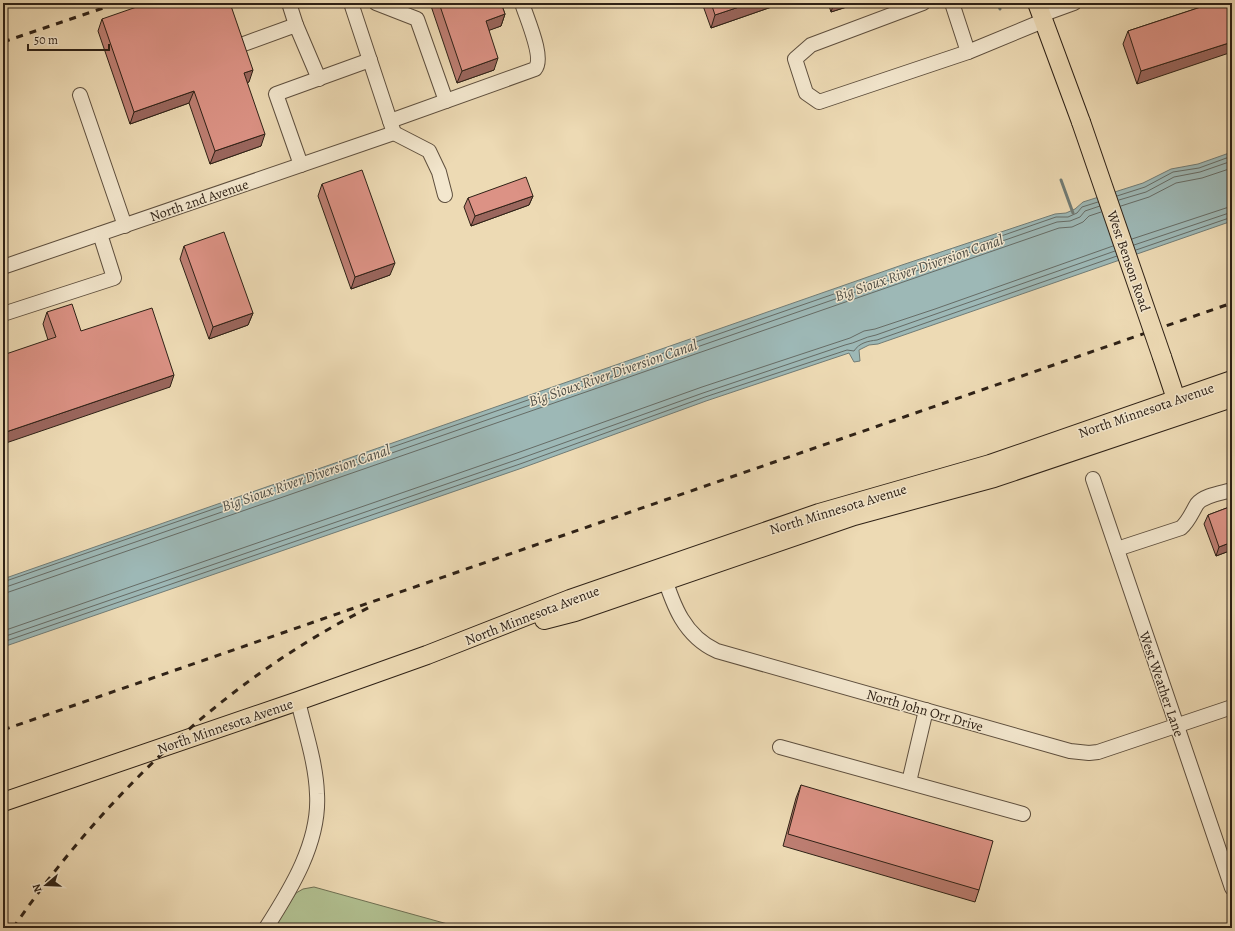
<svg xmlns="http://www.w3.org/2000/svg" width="1235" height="931" viewBox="0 0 1235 931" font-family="Alegreya,serif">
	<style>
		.green { fill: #b2c192; stroke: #707154 }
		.water { fill: #9db8b6; stroke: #717c76 }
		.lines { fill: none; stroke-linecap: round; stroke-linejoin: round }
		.shore { stroke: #666c66; stroke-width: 1 }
		.stream { stroke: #717c76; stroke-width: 3 }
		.minor-casing { stroke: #5e4f3e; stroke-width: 16 }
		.major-casing { stroke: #2e2116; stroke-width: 20 }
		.minor { stroke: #f3e7ce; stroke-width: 14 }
		.major { stroke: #eddab4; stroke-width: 18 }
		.rail { stroke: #2e2116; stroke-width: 3; stroke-dasharray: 7 7; stroke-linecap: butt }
		.major-bridge-casing { stroke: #2e2116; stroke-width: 20; stroke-linecap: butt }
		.major-bridge { stroke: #eddab4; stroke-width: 18 }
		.wall { fill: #bd7e72; stroke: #2e2116 }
		.shaded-wall { fill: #9a665d; stroke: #2e2116 }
		.building { fill: #dc9285; stroke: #2e2116 }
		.labels { text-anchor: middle; stroke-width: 3; stroke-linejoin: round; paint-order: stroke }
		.street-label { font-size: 14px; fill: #2e2116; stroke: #f3e7ce }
		.water-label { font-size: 15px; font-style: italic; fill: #4f4e46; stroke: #f3e7ce }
	</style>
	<rect width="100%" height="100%" fill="#eddab4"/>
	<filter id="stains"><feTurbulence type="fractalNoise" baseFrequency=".005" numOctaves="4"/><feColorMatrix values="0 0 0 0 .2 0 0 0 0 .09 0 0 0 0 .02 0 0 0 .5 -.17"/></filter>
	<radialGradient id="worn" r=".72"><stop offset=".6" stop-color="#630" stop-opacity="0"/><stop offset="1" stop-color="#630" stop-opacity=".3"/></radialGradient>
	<path class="green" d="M314 887 462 928H274L296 893 303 889Z"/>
	<path class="water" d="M1232 152V221L878 344 869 345 859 350 860 361 854 362 849 353 706 401 522 468 3 647V579L902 265 1055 214 1066 213 1075 209 1083 202 1143 183 1171 169 1198 164Z"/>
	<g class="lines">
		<g class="shore">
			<path d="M1117 196 1145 187 1173 172 1199 168 1232 156"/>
			<path d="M1119 200 1146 192 1174 177 1200 172 1232 161"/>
			<path d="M1121 206 1149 197 1176 183 1202 178 1232 168"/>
			<path d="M1132 239 1232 206"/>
			<path d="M1134 245 1232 212"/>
			<path d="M1136 250 1232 217"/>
			<path d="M3 582 1056 217H1068L1077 213 1082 207 1098 202"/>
			<path d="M3 588 1057 222 1070 221 1080 217 1085 211 1100 206"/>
			<path d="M3 594 1059 228 1072 227 1083 222 1089 216 1101 212"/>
			<path d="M3 631 517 453 702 387 850 338 864 331 875 329 935 309 1113 246"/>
			<path d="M3 637 519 459 703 393 845 345C856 343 864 337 876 335L1115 251"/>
			<path d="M3 642 520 464 705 397 847 350 854 351C859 343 868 341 877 340L1117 256"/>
		</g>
		<g class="stream">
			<path d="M998 3 1000 9"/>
			<path d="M1061 180 1073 213"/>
		</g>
		<g class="minor-casing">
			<g id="minor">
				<path d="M289 3 296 25"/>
				<path d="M351 3 393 130"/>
				<path d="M376 3 417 19 446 101"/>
				<path d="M923 3 811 45 795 59 806 93 819 102 968 52 1043 21"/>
				<path d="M952 3 968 52"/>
				<path d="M1041 15 1074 3"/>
				<path d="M241 45 296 25 319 79"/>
				<path d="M80 95 125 226"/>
				<path d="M390 121 535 69C545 58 526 17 522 3"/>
				<path d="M394 133 429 151 439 172 445 195"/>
				<path d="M301 165 276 94 370 60"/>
				<path d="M3 267 394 133"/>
				<path d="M3 314 114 278 100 234"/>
				<path d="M1093 479 1232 888"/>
				<path d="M1117 549 1181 528C1189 521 1192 512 1197 504 1204 495 1222 493 1232 490"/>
				<path d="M663 573C673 605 684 636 717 651L1070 751 1089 753 1098 752 1232 707"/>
				<path d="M780 747 1023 814"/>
				<path d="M909 782 926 710"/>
				<path d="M266 928C291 889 320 842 317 794 316 763 305 731 298 701"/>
			</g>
		</g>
		<g class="major-casing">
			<g id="major">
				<path d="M1037 3 1081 122"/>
				<path d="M1162 357 1180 411"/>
				<path d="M544 620 575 612 854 516 994 478 1232 398"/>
				<path d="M3 802 298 701 427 655 570 599 819 513 990 464 1232 380"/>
			</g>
		</g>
		<use href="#minor" class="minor"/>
		<use href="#major" class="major"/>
		<g class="rail">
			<path d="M3 42 118 3"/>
			<path d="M3 730 1232 303"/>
			<path d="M13 928C105 795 227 677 374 605"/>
		</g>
		<g class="major-bridge-casing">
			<path id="major-bridge" d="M1081 122 1162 357"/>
		</g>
		<use href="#major-bridge" class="major-bridge"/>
	</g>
	<g class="wall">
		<path d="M430 3H501L505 14 501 26 489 30 494 70 457 83Z"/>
		<path d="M702 3H783L711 28Z"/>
		<path d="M828 3H859L831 12Z"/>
		<path d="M1213 3 1137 84 1123 44 1128 31Z"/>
		<path d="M102 19 249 82H247L261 146 210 164 189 103 130 124 98 31Z"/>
		<path d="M322 184 390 275 351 289 318 196Z"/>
		<path d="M533 196 529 205 471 226 464 207 468 198Z"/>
		<path d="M184 246 253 313 248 325 209 339 180 259Z"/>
		<path d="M47 312 81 331 170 387 48 340 43 324Z"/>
		<path d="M1232 506V550L1216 556 1204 524 1208 515Z"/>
		<path d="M801 785 979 890 975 902 783 846 796 798Z"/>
	</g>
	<g class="shaded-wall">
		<path d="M751 3H783L711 28 715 15Z"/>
		<path d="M834 3H859L831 12Z"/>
		<path d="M505 14 501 26 482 33 486 21Z"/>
		<path d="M1232 42V52L1137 84 1141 71Z"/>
		<path d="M498 58 494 70 457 83 462 71Z"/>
		<path d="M253 70 249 82 240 85 244 73Z"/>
		<path d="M194 91 189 103 130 124 134 112Z"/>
		<path d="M265 134 261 146 210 164 215 151Z"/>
		<path d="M533 196 529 205 471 226 475 216Z"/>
		<path d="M395 263 390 275 351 289 355 277Z"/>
		<path d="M253 313 248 325 209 339 213 327Z"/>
		<path d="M174 375 170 387 3 444V433Z"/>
		<path d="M1232 542V550L1216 556 1219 547Z"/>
	</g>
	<g class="building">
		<path d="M148 3H230L253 70 244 73 265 134 215 151 194 91 134 112 102 19Z"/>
		<path d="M439 3H501L505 14 486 21 498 58 462 71Z"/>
		<path d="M711 3H751L715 15Z"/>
		<path d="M1213 3H1232V42L1141 71 1128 31Z"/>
		<path d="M362 170 395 263 355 277 322 184Z"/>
		<path d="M526 177 533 196 475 216 468 198Z"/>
		<path d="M224 232 253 313 213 327 184 246Z"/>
		<path d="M72 304 81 331 152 308 174 375 3 433V355L56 337 47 312Z"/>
		<path d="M1232 506V542L1219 547 1208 515Z"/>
		<path d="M801 785 993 841 979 890 788 834Z"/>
	</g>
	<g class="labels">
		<g class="street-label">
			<text transform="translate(199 200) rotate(-19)" y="5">North 2nd Avenue</text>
			<text transform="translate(1129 261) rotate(71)" y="5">West Benson Road</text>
			<text transform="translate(1146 410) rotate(-19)" y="5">North Minnesota Avenue</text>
			<text transform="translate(838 509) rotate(-17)" y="5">North Minnesota Avenue</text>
			<text transform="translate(532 615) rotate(-21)" y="5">North Minnesota Avenue</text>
			<text transform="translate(1162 684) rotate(71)" y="5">West Weather Lane</text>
			<text transform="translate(925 710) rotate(16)" y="5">North John Orr Drive</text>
			<text transform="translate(225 726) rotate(-19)" y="5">North Minnesota Avenue</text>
		</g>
		<g class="water-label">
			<text transform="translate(919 268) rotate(-19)" y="5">Big Sioux River Diversion Canal</text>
			<text transform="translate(613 373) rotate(-19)" y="5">Big Sioux River Diversion Canal</text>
			<text transform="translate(306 478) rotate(-19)" y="5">Big Sioux River Diversion Canal</text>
		</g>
	</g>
	<rect width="1235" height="931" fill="none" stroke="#eddab4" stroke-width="16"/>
	<rect x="4" y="4" width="1227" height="923" fill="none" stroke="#2e2116" stroke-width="2"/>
	<rect x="8" y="8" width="1219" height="915" fill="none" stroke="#2e2116"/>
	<g transform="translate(46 885) rotate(251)" stroke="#f3e7ce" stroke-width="3" paint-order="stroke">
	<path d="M0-3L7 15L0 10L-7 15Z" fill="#2e2116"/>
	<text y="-6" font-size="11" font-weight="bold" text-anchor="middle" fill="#2e2116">N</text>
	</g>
	<path d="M28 44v6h81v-6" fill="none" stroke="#2e2116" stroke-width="2"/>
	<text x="34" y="44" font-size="12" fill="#2e2116" stroke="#f3e7ce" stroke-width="3" paint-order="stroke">50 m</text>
	<rect width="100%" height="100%" filter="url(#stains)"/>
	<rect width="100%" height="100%" fill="url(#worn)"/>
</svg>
